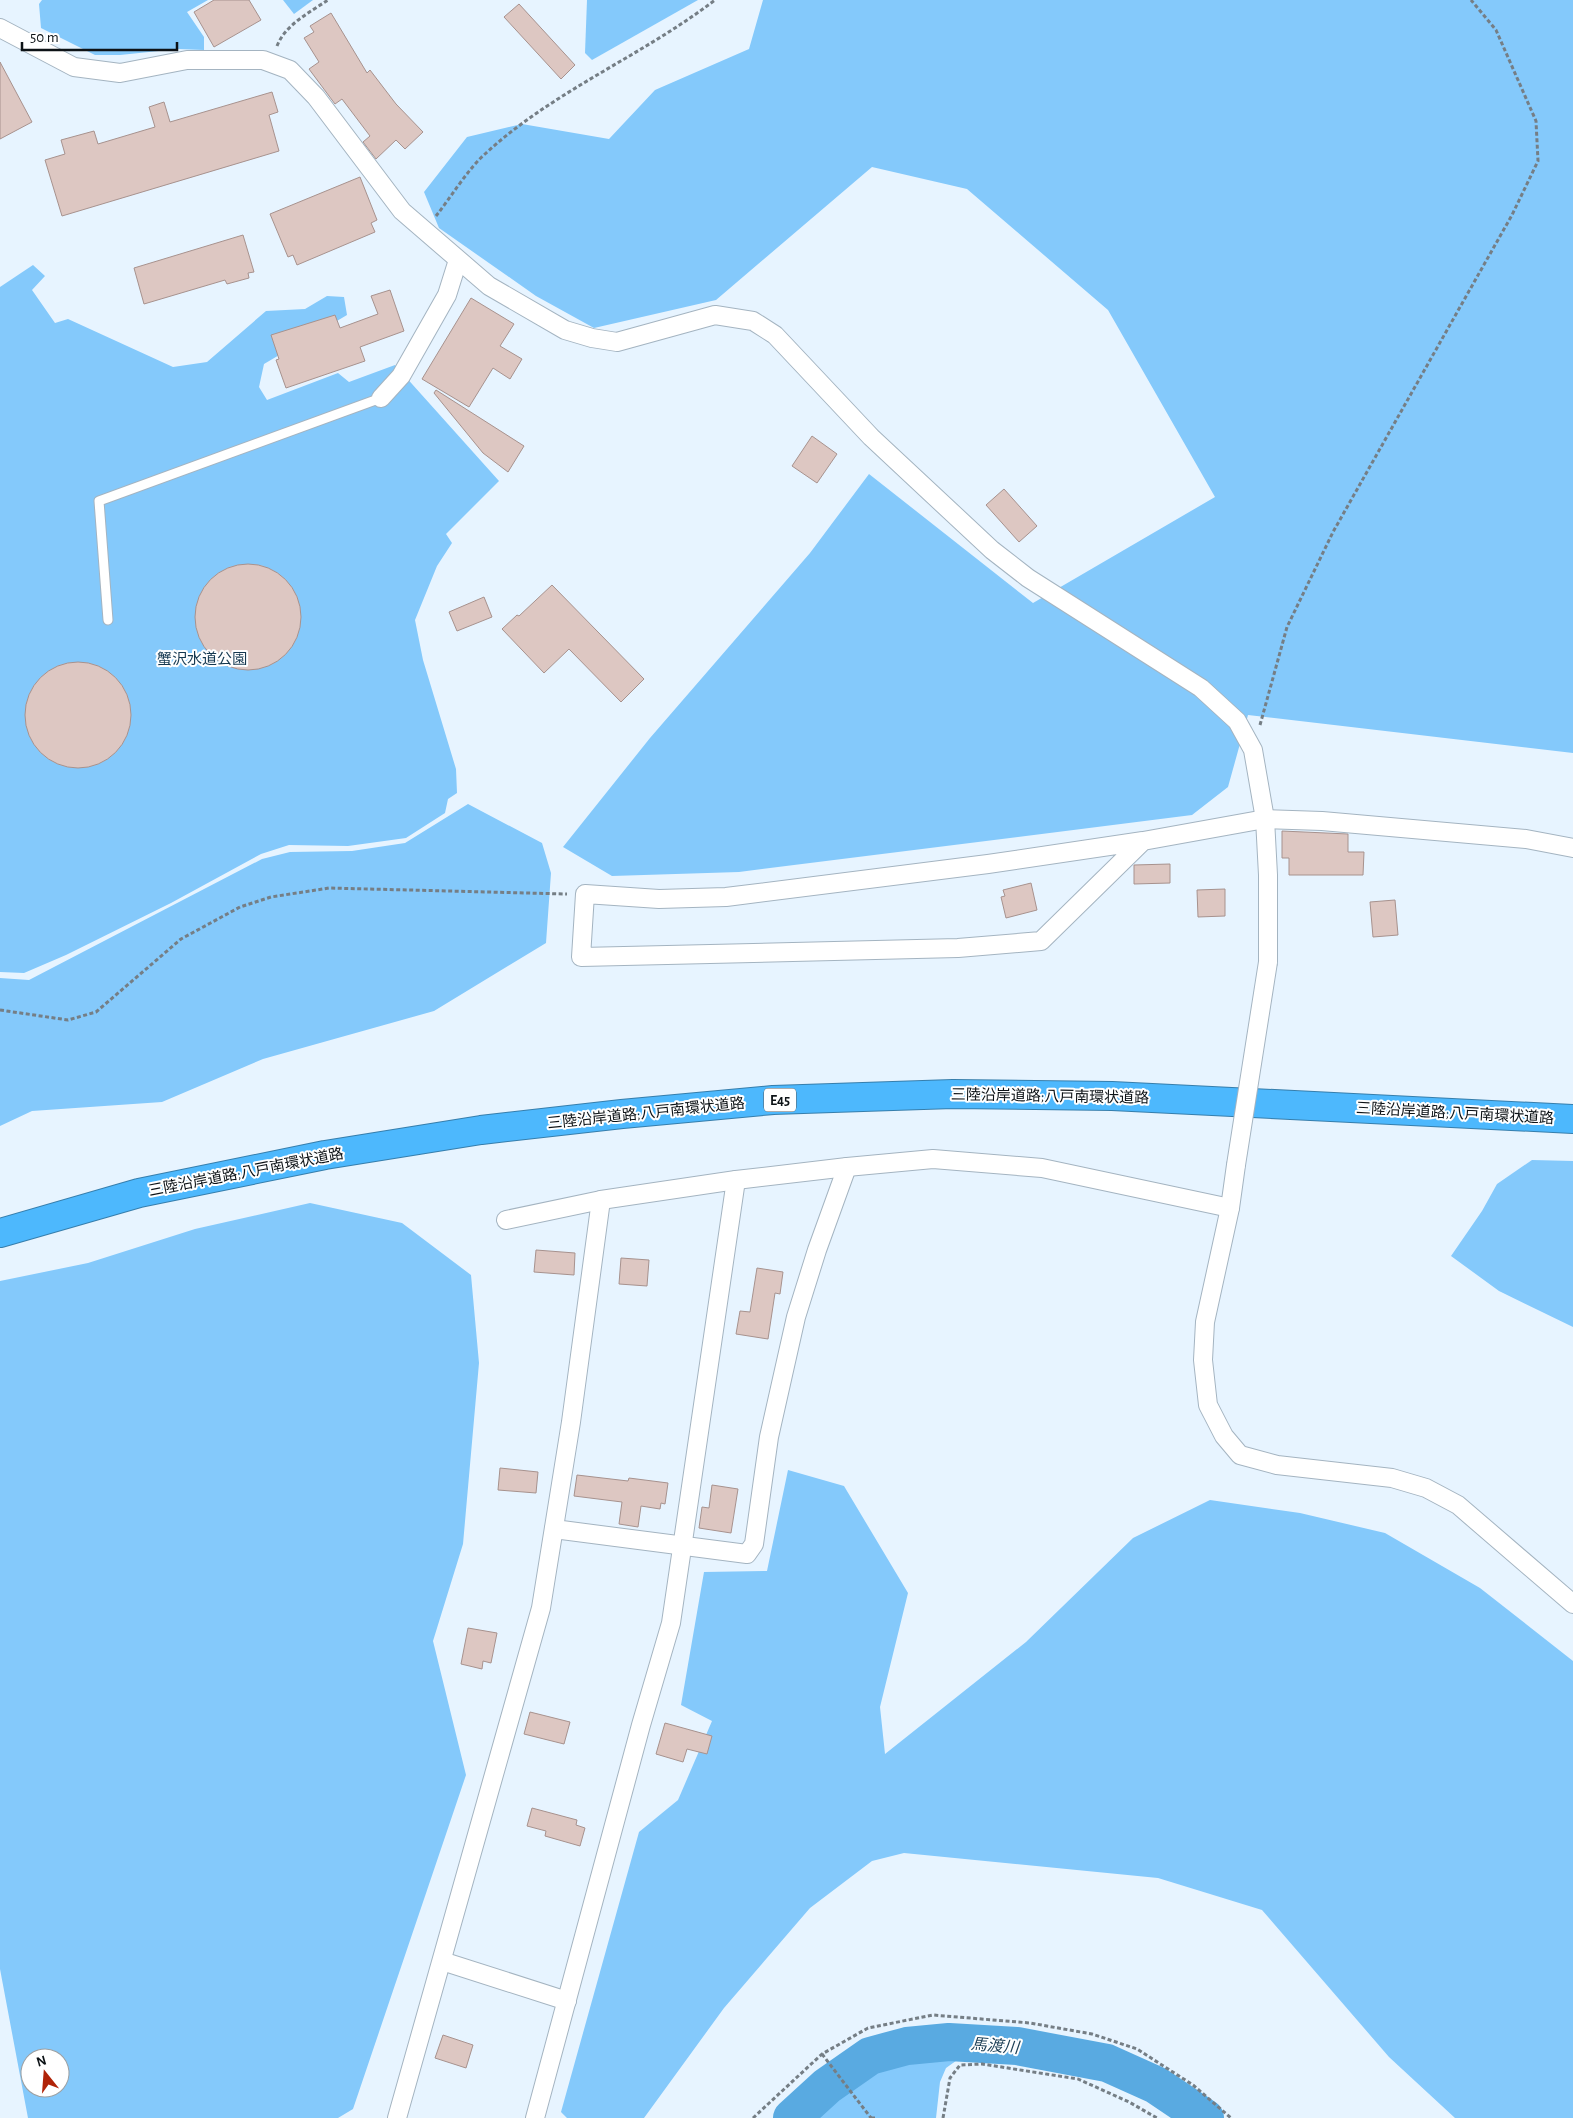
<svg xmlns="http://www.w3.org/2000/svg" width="1573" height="2118" viewBox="0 0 1573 2118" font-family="'Alegreya Sans','Noto Sans JP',sans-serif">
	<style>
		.green { fill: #84c9fb; fill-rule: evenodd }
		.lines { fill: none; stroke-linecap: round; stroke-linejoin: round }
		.river { stroke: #59aae1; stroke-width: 38 }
		.building { fill: #ddc7c2; stroke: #a7928e }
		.lane-casing { stroke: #a4b4c1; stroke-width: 11 }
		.street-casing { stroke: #a4b4c1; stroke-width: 20 }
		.highway-casing { stroke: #367eac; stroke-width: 30 }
		.path { stroke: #757e85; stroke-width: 3; stroke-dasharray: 4 2.5; stroke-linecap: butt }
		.lane { stroke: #fff; stroke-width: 9 }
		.street { stroke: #fff; stroke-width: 18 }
		.highway { stroke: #4db8fd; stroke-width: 28 }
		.street-bridge-casing { stroke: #a4b4c1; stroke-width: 20; stroke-linecap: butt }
		.street-bridge { stroke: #fff; stroke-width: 18 }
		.labels { text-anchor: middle; stroke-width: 4; stroke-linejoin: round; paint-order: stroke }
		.shield { fill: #fff; stroke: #55595c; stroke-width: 1 }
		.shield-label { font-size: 14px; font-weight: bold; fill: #0c1216 }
		.park-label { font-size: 15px; fill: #153850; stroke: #fff }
		.street-label { font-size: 15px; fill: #0c1216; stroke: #fff }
		.water-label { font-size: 16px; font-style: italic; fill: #1b3e55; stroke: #fff }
	</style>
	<rect width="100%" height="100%" fill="#e7f4ff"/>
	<g class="green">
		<path d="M42 0H208L187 12 204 37V50L178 49 120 55H95L41 28 39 4Z"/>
		<path d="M283 0H313L294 14Z"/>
		<path d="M587 0H698L592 60 585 53Z"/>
		<path d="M763 0H1573V753L1248 715 1228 787 1192 815 739 872 612 876 563 847 650 738 810 553 869 474 1033 603 1215 497 1108 310 967 189 872 167 716 300 594 328 536 296 439 228 424 192 467 137 522 124 609 139 655 90 749 49Z"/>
		<path d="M33 265 45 276 32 290 55 323 68 319 173 367 207 362 266 311 305 309 327 296 344 297 347 315 264 364 259 387 267 400 338 373 349 382 395 365 499 481 446 534 452 543 437 566 415 620 423 660 456 769 457 793 448 799 445 813 406 838 348 846 289 845 261 854 171 903 66 955 24 973 0 972V287Z"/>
		<path d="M468 804 542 843 551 873 546 943 434 1011 263 1059 162 1102 32 1111 0 1126V978L29 980 262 859 290 852 352 851 405 843Z"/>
		<path d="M1532 1160 1573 1161V1327L1499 1291 1451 1256 1482 1211 1497 1184Z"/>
		<path d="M310 1203 402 1223 471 1275 479 1363 463 1544 433 1641 466 1775 353 2109 338 2118H28L0 1969V1281L88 1263 195 1229ZM30 2058H60V2088H30Z"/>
		<path d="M788 1470 844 1486 908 1593 880 1707 885 1754 1026 1642 1133 1538 1210 1500 1300 1513 1385 1533 1480 1588 1573 1661V2118H1455L1389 2057 1262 1910 1158 1878 904 1853 872 1861 810 1908 724 2008 644 2118H567L561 2112 639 1832 678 1800 712 1721 681 1705 704 1572 767 1571Z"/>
		<path d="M953 2053 960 2058 946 2068 940 2082 936 2118H812C839 2094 866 2069 903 2059 919 2055 937 2054 953 2053Z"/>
	</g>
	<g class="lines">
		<path class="river" d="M792 2118 827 2086 870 2056 907 2046 949 2042 1017 2046 1107 2063 1156 2085 1205 2118"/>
	</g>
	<g class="building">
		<path d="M214 0H249L261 20 214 47 194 12Z"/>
		<path d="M519 4 575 65 561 79 504 17Z"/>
		<path d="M331 13 367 73 370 70 396 104 423 132 405 149 396 140 376 159 363 142 370 136 342 99 335 104 309 69 319 62 304 38 314 32 310 26Z"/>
		<path d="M0 62 32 122 0 139Z"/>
		<path d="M272 92 278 112 269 115 279 151 62 216 45 160 65 154 61 140 94 131 98 144 155 127 149 107 164 102 170 122Z"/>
		<path d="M360 177 377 220 371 223 375 232 297 265 293 255 288 257 270 214Z"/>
		<path d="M243 235 254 272 248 273 249 278 227 284 225 280 144 304 134 268Z"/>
		<path d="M390 290 404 331 360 347 365 361 286 388 276 360 279 359 271 335 335 315 340 328 378 314 371 296Z"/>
		<path d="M471 298 514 324 500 346 522 359 510 379 493 368 469 407 422 379Z"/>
		<path d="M436 390 524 446 508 472 483 453 434 393Z"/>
		<path d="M812 436 837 454 817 483 792 466Z"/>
		<path d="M1004 489 1037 526 1019 542 986 505Z"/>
		<circle cx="248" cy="617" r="53"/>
		<path d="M552 585 644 679 621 702 569 649 544 673 502 629 517 615 519 616Z"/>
		<path d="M484 597 492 617 457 631 449 612Z"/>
		<circle cx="78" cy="715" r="53"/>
		<path d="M1282 831 1348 834V852H1364L1363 875H1289V858H1282Z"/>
		<path d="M1170 864V883L1134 884V865Z"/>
		<path d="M1031 883 1037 910 1006 918 1001 897 1005 896 1003 890Z"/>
		<path d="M1225 889V916L1198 917 1197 890Z"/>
		<path d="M1395 900 1398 935 1373 937 1370 902Z"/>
		<path d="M536 1250 575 1253 574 1275 534 1272Z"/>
		<path d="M621 1258 649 1260 647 1286 619 1284Z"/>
		<path d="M757 1268 783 1272 780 1294 775 1293 768 1339 736 1334 740 1311 750 1312Z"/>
		<path d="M500 1468 538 1472 536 1493 498 1490Z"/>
		<path d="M577 1475 628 1481 629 1478 668 1483 665 1504 661 1503 660 1509 641 1506 638 1527 619 1524 622 1502 574 1496Z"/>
		<path d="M712 1485 738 1489 731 1533 699 1528 702 1507 709 1508Z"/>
		<path d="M468 1628 497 1633 491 1663 483 1661 482 1669 461 1664Z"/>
		<path d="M530 1712 570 1722 564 1744 524 1734Z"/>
		<path d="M665 1723 712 1736 707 1754 687 1749 683 1762 656 1754Z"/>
		<path d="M532 1808 577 1820 576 1825 585 1828 580 1846 545 1836 546 1831 527 1826Z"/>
		<path d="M443 2035 473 2045 466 2068 435 2058Z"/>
	</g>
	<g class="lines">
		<g class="lane-casing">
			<path id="lane" d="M108 620 99 501 381 398"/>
		</g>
		<g class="street-casing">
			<g id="street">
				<path d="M0 28 74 67 120 73 187 60H263L290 70 316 97 402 211 489 286 565 330 592 338 617 342 715 315 753 321 775 335 871 437 992 550 1028 578 1201 688 1237 721 1253 750 1265 819 1268 875V962"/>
				<path d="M381 398 401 376 447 295 458 260"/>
				<path d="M1143 841 1041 941 958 948 581 957 585 894 659 899 726 897 988 864 1143 841 1265 819 1322 821 1526 839 1573 848"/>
				<path d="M1236 1165 1230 1208 1205 1322 1203 1360 1208 1405 1224 1436 1240 1455 1277 1465 1392 1478 1426 1488 1458 1505 1573 1604"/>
				<path d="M506 1220 601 1200 736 1180 847 1167 933 1159 1042 1168 1230 1208"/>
				<path d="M554 1529 747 1554 754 1544 769 1437 796 1317 817 1250 847 1167"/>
				<path d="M442 1961 567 2001"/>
				<path d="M397 2118 541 1608 571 1422 601 1200"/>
				<path d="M535 2118 641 1725 671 1623 736 1180"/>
			</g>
		</g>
		<g class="highway-casing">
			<path id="highway" d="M0 1233 139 1193 325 1155 481 1130 622 1114 773 1100 953 1094 1112 1096 1573 1119"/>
		</g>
		<g class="path">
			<path d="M277 46C285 25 310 12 328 0"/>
			<path d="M436 216C451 197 468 169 485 154 553 91 642 56 715 0"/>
			<path d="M1260 725 1287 627 1333 532 1512 215 1538 161 1536 121 1496 30 1471 0"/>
			<path d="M0 1010 68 1020 96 1012 181 939 240 907 271 897 329 888 567 894"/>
			<path d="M822 2054 871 2118"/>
			<path d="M753 2118 822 2054 868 2028 933 2015 1030 2023 1092 2034 1137 2049 1193 2085 1231 2118"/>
			<path d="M871 2118H876"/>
			<path d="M943 2118 950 2078 960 2065 982 2064 1078 2079 1129 2102 1157 2118"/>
		</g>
		<use href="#lane" class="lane"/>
		<use href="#street" class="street"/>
		<use href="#highway" class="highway"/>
		<g class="street-bridge-casing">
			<path id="street-bridge" d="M1236 1165 1268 962"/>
		</g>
		<use href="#street-bridge" class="street-bridge"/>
	</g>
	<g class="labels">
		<rect class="shield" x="764" y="1088.5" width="32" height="23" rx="4"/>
		<g class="shield-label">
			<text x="780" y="1105">E45</text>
		</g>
		<g class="park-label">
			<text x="202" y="664">蟹沢水道公園</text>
		</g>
		<g class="street-label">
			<text transform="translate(1050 1096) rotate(1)" y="5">三陸沿岸道路;八戸南環状道路</text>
			<text transform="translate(646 1113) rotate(-6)" y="5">三陸沿岸道路;八戸南環状道路</text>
			<text transform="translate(1455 1113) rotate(3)" y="5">三陸沿岸道路;八戸南環状道路</text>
			<text transform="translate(246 1172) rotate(-11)" y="5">三陸沿岸道路;八戸南環状道路</text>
		</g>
		<g class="water-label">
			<text transform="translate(995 2045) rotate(5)" y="6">馬渡川</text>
		</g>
	</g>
	<g transform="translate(45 2073) rotate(343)"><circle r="24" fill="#ffffff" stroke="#9ea0a2"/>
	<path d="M0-4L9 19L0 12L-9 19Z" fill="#b02308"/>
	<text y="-8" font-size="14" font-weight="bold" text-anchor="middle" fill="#0c1216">N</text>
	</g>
	<path d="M22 42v8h155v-8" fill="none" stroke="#0c1216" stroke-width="2.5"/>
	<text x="30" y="42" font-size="15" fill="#0c1216" stroke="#ffffff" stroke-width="4" paint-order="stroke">50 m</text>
</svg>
